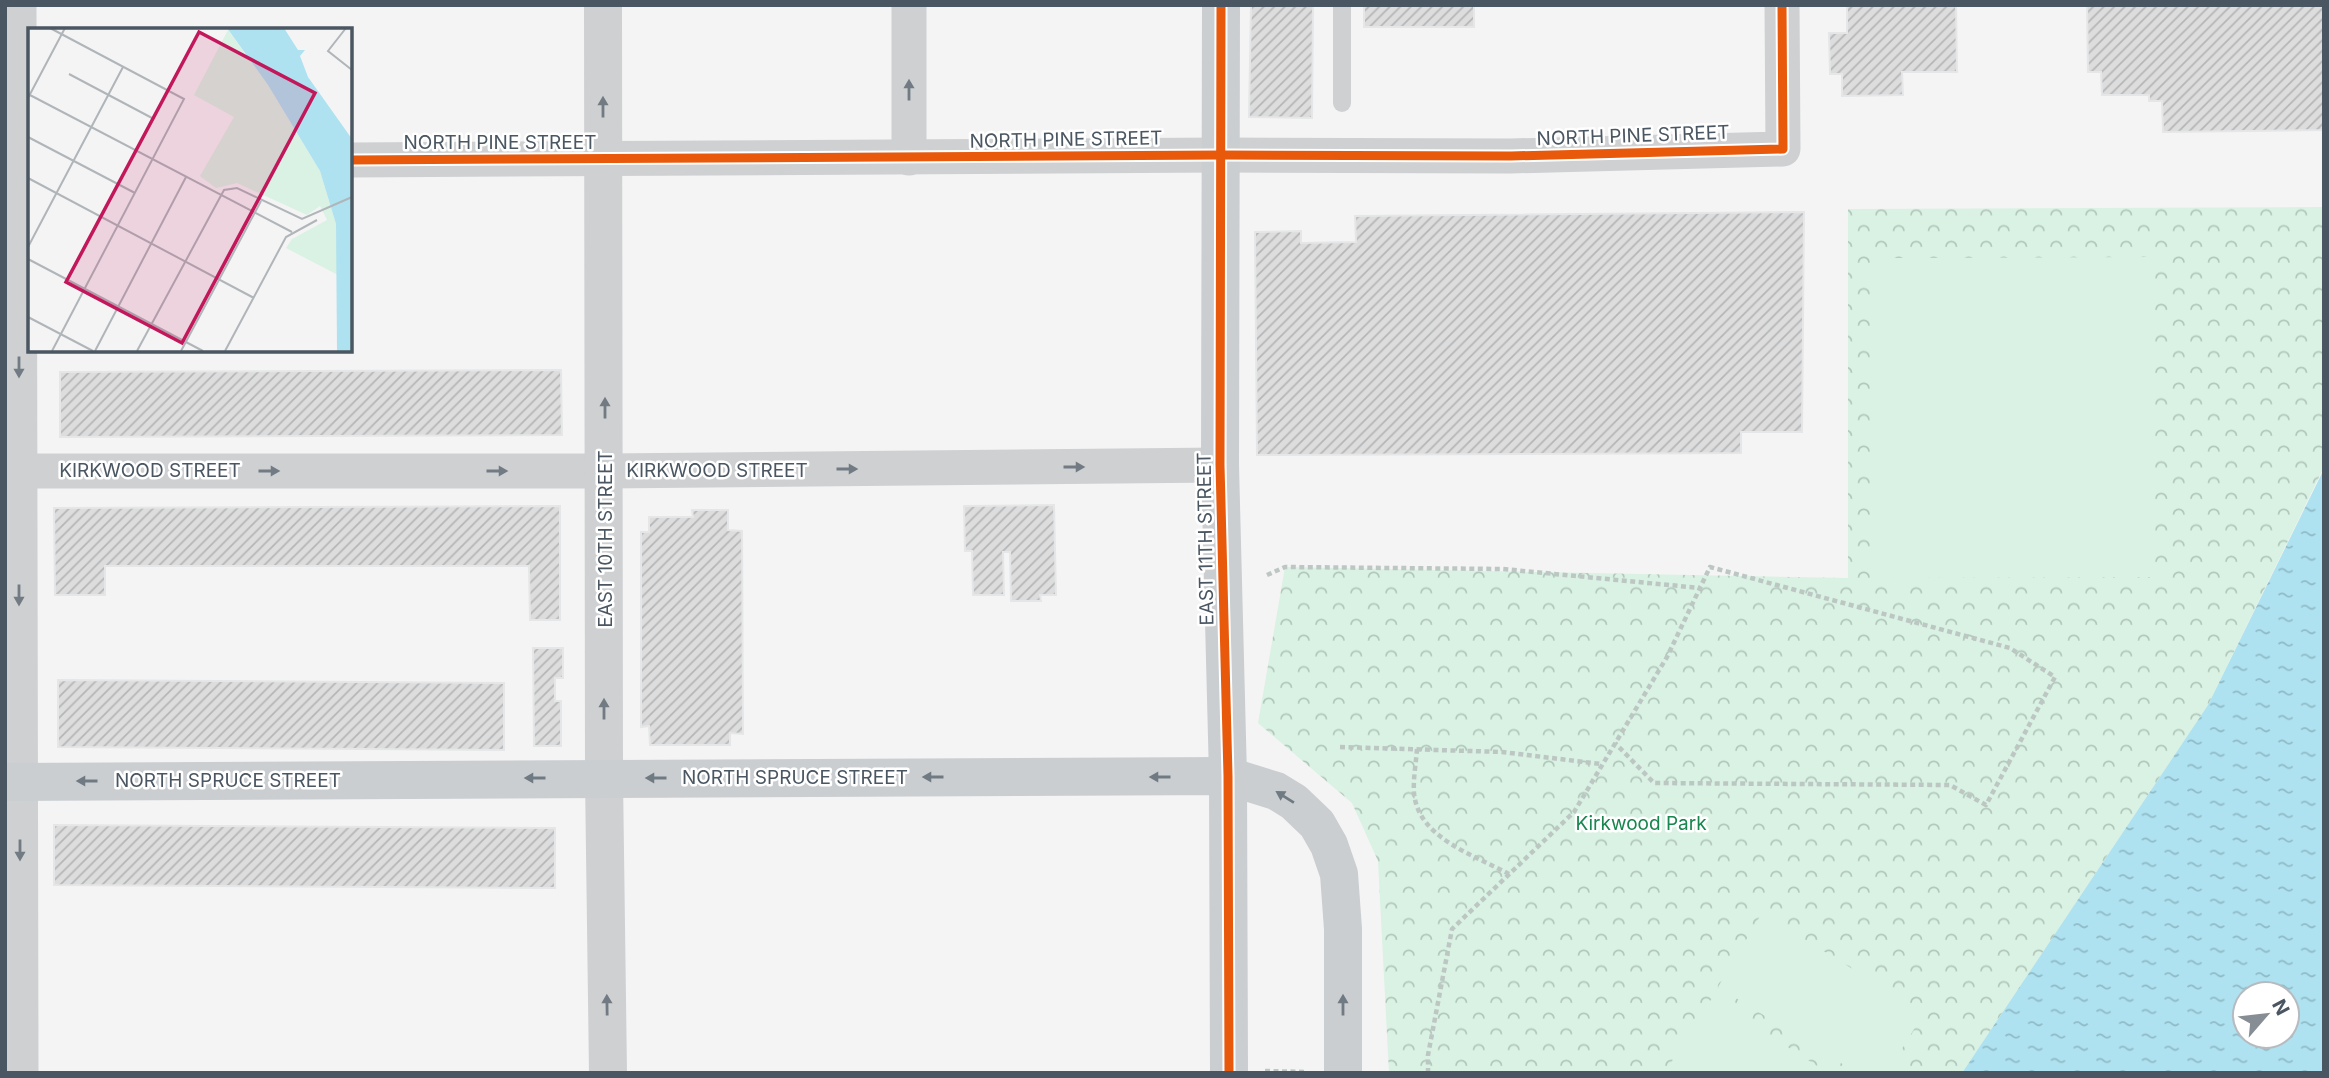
<svg xmlns="http://www.w3.org/2000/svg" width="2329" height="1078" viewBox="0 0 2329 1078" font-family="Inter,sans-serif">
	<style>
		.park { fill: url(#park-crowns) }
		.pitch { fill: #d9f2e3 }
		.water { fill: url(#water-ripples); fill-rule: evenodd }
		.building { fill: url(#building-hatch); stroke: #e5e6e7; stroke-width: 2 }
		.lines { fill: none; stroke-linecap: round; stroke-linejoin: round }
		.path { stroke: #bcc7c4; stroke-width: 4.5; stroke-dasharray: 5 3.5; stroke-linecap: butt }
		.service { stroke: #ced0d2; stroke-width: 18 }
		.minor { stroke: #ced0d2; stroke-width: 35 }
		.tertiary { stroke: #ced0d2; stroke-width: 38 }
		.primary { stroke: #caced1; stroke-width: 38 }
		.cycleway-casing { stroke: #fff; stroke-width: 13 }
		.cycleway { stroke: #e8590c; stroke-width: 9 }
		.oneway { fill: #727b83 }
		.oneway2 { fill: #707a83 }
		.labels { text-anchor: middle; stroke-width: 5; stroke-linejoin: round; paint-order: stroke }
		.street-label { font-size: 19px; fill: #4a5661; stroke: #fff }
		.park-label { font-size: 19px; fill: #17864f; stroke: #fff }
		.inset-road { fill: none; stroke: #b0b5b9; stroke-width: 2 }
		.view { fill: #c2185b; fill-opacity: 0.15; stroke: #c2185b; stroke-width: 3.5 }
		.inset-edge { fill: none; stroke: #4a5661; stroke-width: 3.5 }
	</style>
	<defs>
		<pattern id="park-crowns" width="20" height="18" patternUnits="userSpaceOnUse" patternTransform="scale(1.75)"><rect width="20" height="18" fill="#d9f2e3"/><path d="M2 6a3 3 0 1 1 6 0M12 15a3 3 0 1 1 6 0" fill="none" stroke="#b2c7bb"/></pattern>
		<pattern id="water-ripples" width="26" height="14" patternUnits="userSpaceOnUse" patternTransform="scale(1.75)"><rect width="26" height="14" fill="#aee2f0"/><path d="M2 4q2-2 4 0t4 0M15 11q2-2 4 0t4 0" fill="none" stroke="#90bac6"/></pattern>
		<pattern id="building-hatch" width="6" height="6" patternUnits="userSpaceOnUse" patternTransform="scale(1.75)"><rect width="6" height="6" fill="#ddddde"/><path d="M-1 1l2-2M0 6l6-6M5 7l2-2" fill="none" stroke="#b5b6b7"/></pattern>
	</defs>
	<rect width="100%" height="100%" fill="#f4f4f4"/>
	<path class="park" d="M2324 207V467L2208 705 1962 1073H1389L1378 861 1352 803 1258 723 1285 567 1848 578V209Z"/>
	<g class="pitch">
		<path d="M2152 257 2154 577 1875 578 1873 258Z"/>
		<path d="M1762 913 1924 1013 1887 1073H1857L1718 987Z"/>
		<path d="M1712 998 1828 1073H1680L1669 1066Z"/>
	</g>
	<path class="water" d="M2324 469V1073H1962L2208 705ZM2245 994H2287V1036H2245Z"/>
	<g class="building">
		<path d="M1251 5H1313L1312 118 1249 117Z"/>
		<rect x="1364" y="5" width="110" height="22"/>
		<path d="M1847 5H1956L1957 72H1902L1903 95 1842 96V74H1830L1829 33H1847Z"/>
		<path d="M2087 5H2323L2324 130 2163 132 2162 101H2149V95H2102L2101 72H2088Z"/>
		<path d="M1804 212 1802 432H1741V453L1257 455 1255 232 1301 231V243L1356 242 1355 216Z"/>
		<path d="M561 370 562 435 60 437V372Z"/>
		<path d="M1054 505 1056 595H1040L1041 601H1011L1010 552H1003L1004 595H973L972 551H965L964 506Z"/>
		<path d="M560 506V620H530L529 566H105V595H55L54 508Z"/>
		<path d="M692 510H728V530L742 531 743 734 730 733V745H650L649 726 641 727V532H649V517H693Z"/>
		<path d="M533 648H563V678H555V701H561V746H534Z"/>
		<path d="M58 680 504 683V750L58 747Z"/>
		<path d="M54 825 555 828V888L54 885Z"/>
	</g>
	<g class="lines">
		<g class="path">
			<path d="M1267 575 1285 567 1503 569 1700 588"/>
			<path d="M1340 747 1502 752 1601 764"/>
			<path d="M1417 749C1416 763 1413 779 1414 793 1418 838 1474 855 1509 874"/>
			<path d="M1265 1071 1306 1072"/>
			<path d="M1428 1073V1055L1452 929 1574 812 1667 657 1710 567 2010 648 2055 677 1986 805 1950 785 1654 783 1615 743"/>
		</g>
		<path class="service" d="M1342 103V5"/>
		<g class="minor">
			<path d="M19 5 21 1073"/>
			<path d="M909 5V158"/>
			<path d="M350 160 1222 155 1511 156 1783 149 1782 5"/>
			<path d="M5 471H606L1220 465"/>
		</g>
		<path class="tertiary" d="M603 5 604 778 608 1073"/>
		<g class="primary">
			<path d="M1221 5 1220 465 1228 776 1229 1073"/>
			<path d="M5 782 1228 776 1276 791 1294 802 1317 824 1329 845 1339 874 1343 929V1073"/>
		</g>
		<g class="cycleway-casing">
			<g id="cycleway">
				<path d="M1221 5 1220 465 1228 776 1229 1073"/>
				<path d="M350 160 1222 155 1511 156 1783 149 1782 5"/>
			</g>
		</g>
		<use href="#cycleway" class="cycleway"/>
	</g>
	<defs><path id="oneway-solid" d="M-6-.8H1V-3.2L6.5 0L1 3.2V.8H-6Z" transform="scale(1.75)"/></defs>
	<g class="oneway">
		<use href="#oneway-solid" transform="translate(909 90) rotate(-90)"/>
		<use href="#oneway-solid" transform="translate(603 107) rotate(-90)"/>
		<use href="#oneway-solid" transform="translate(19 367) rotate(90)"/>
		<use href="#oneway-solid" transform="translate(605 408) rotate(-90)"/>
		<use href="#oneway-solid" transform="translate(1074 467)"/>
		<use href="#oneway-solid" transform="translate(847 469)"/>
		<use href="#oneway-solid" transform="translate(269 471)"/>
		<use href="#oneway-solid" transform="translate(497 471)"/>
		<use href="#oneway-solid" transform="translate(19 595) rotate(90)"/>
		<use href="#oneway-solid" transform="translate(604 709) rotate(-90)"/>
		<use href="#oneway-solid" transform="translate(20 850) rotate(90)"/>
		<use href="#oneway-solid" transform="translate(607 1005) rotate(-91)"/>
	</g>
	<g class="oneway2">
		<use href="#oneway-solid" transform="translate(933 777) rotate(180)"/>
		<use href="#oneway-solid" transform="translate(1160 777) rotate(180)"/>
		<use href="#oneway-solid" transform="translate(535 778) rotate(180)"/>
		<use href="#oneway-solid" transform="translate(656 778) rotate(180)"/>
		<use href="#oneway-solid" transform="translate(87 781) rotate(180)"/>
		<use href="#oneway-solid" transform="translate(1285 797) rotate(-148)"/>
		<use href="#oneway-solid" transform="translate(1343 1005) rotate(-90)"/>
	</g>
	<g class="labels">
		<g class="street-label">
			<text transform="translate(1633 135) rotate(-2)" y="7">NORTH PINE STREET</text>
			<text transform="translate(1066 139) rotate(-1)" y="7">NORTH PINE STREET</text>
			<text x="500" y="149">NORTH PINE STREET</text>
			<text x="150" y="477">KIRKWOOD STREET</text>
			<text x="717" y="477">KIRKWOOD STREET</text>
			<text transform="translate(605 539) rotate(-90)" y="7">EAST 10TH STREET</text>
			<text transform="translate(1205 539) rotate(-91)" y="7">EAST 11TH STREET</text>
			<text x="795" y="784">NORTH SPRUCE STREET</text>
			<text x="228" y="787">NORTH SPRUCE STREET</text>
		</g>
		<g class="park-label">
			<text x="1641" y="830">Kirkwood Park</text>
		</g>
	</g>
	<g transform="translate(28 28)">
		<rect width="324" height="324" fill="#f4f4f4"/>
		<path d="M200 2 240 57 292 143 308 196 310 247 258 220 264 211 299 192 292 178 279 187 209 155 188 160 172 148 206 89 166 67Z" fill="#d9f2e3"/>
		<path d="M189 37 223 55 207 85 173 67Z" fill="#d9f2e3"/>
		<path d="M199 0H256L270 22H277L272 28 280 49 324 111V323H309L308 196 292 143 240 57Z" fill="#aee2f0"/>
		<path class="inset-road" d="M22 0 156 71 24 323M318 0 300 23 324 42M41 46 124 90M0 66 264 204M0 70 37 0M0 109 107 165M0 150 226 270M0 219 95 39M0 231 175 323M0 289 65 323M67 323 158 149M109 323 196 162 209 160 274 191 324 169M153 323 233 173M197 323 258 209 289 192"/>
		<path class="view" d="M171 4 287 65 154 315 38 254Z"/>
		<rect width="324" height="324" class="inset-edge"/>
	</g>
	<rect width="2329" height="1078" fill="none" stroke="#4a5661" stroke-width="14"/>
	<g transform="translate(2266 1015) rotate(62)"><circle r="33" fill="#ffffff" stroke="#b7bbc0" stroke-width="2"/>
	<path d="M0-5L12 26L0 18L-12 26Z" fill="#868d94"/>
	<text y="-10" font-size="19" font-weight="bold" text-anchor="middle" fill="#4a5661">N</text>
	</g>
</svg>
